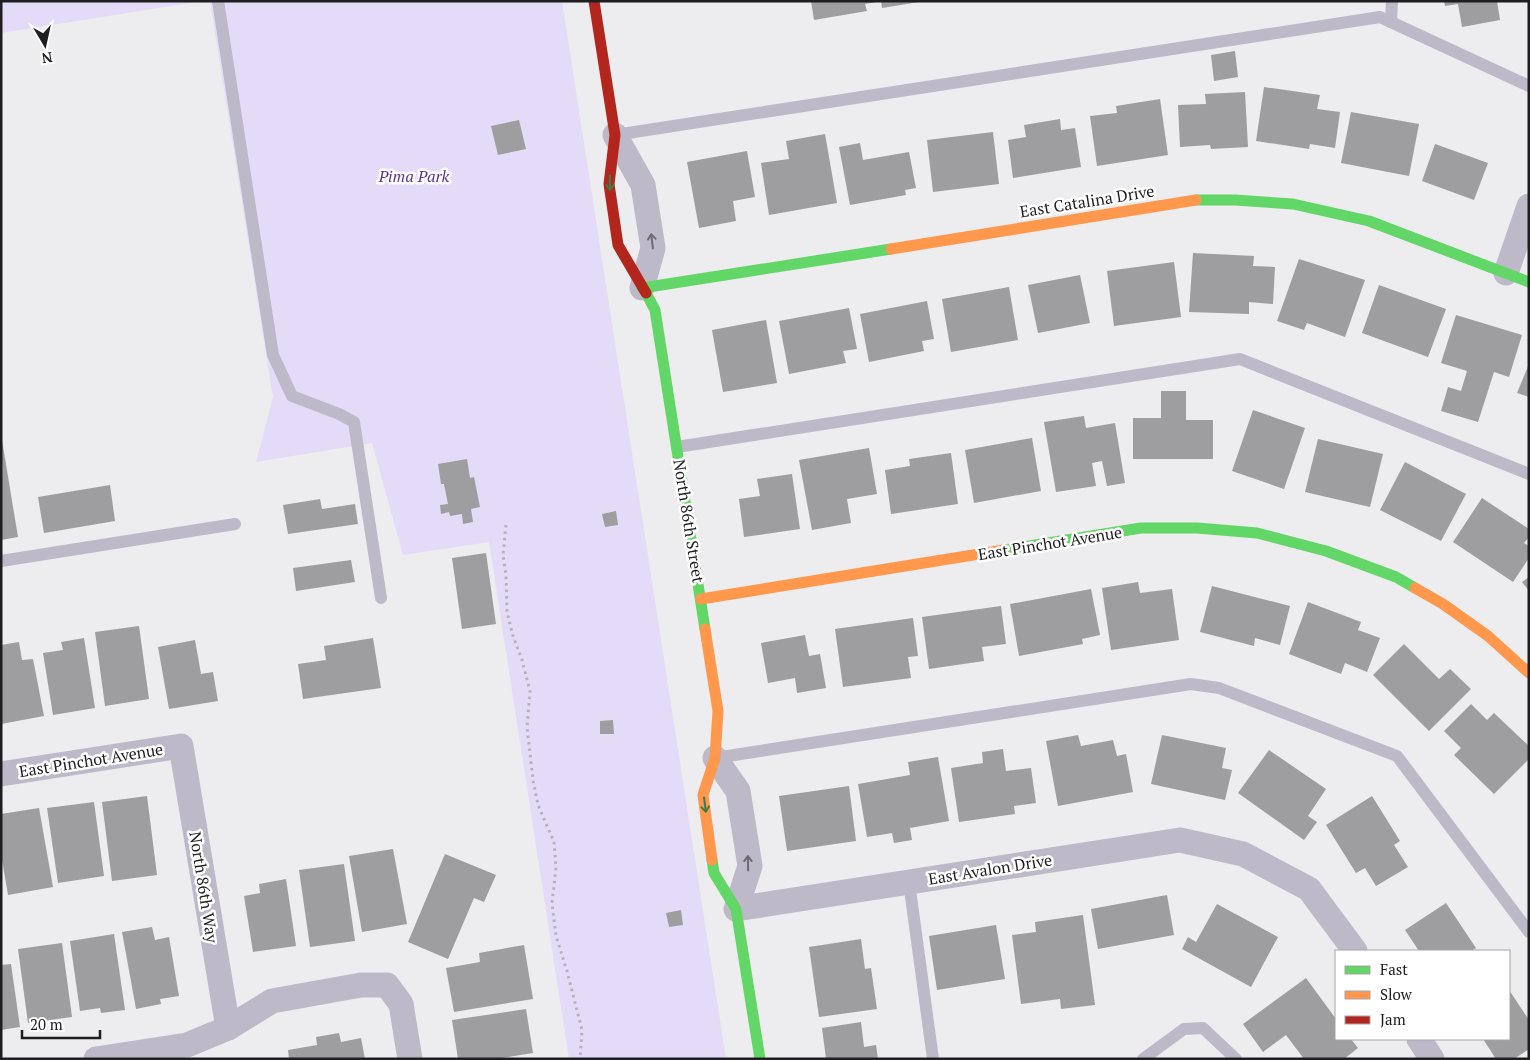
<svg xmlns="http://www.w3.org/2000/svg" width="1530" height="1060" viewBox="0 0 1530 1060" font-family="'PT Serif',serif">
	<style>
		.green { fill: #e3dbf7 }
		.building { fill: #9e9d9f }
		.lines { fill: none; stroke-linecap: round; stroke-linejoin: round }
		.path { stroke: #b6b2bd; stroke-width: 3; stroke-dasharray: 2.5 4; stroke-linecap: butt }
		.lane { stroke: #bdb9c9; stroke-width: 12 }
		.street { stroke: #bdb9c9; stroke-width: 25 }
		.fast { stroke: #63d668; stroke-width: 11 }
		.slow { stroke: #ff974d; stroke-width: 11 }
		.jam { stroke: #b3261e; stroke-width: 11 }
		.oneway { stroke: #407a44 }
		.oneway2 { stroke: #6e6b74 }
		.labels { text-anchor: middle; stroke-width: 5; stroke-linejoin: round; paint-order: stroke }
		.park-label { font-size: 16px; font-style: italic; fill: #5b3795; stroke: #fff }
		.street-label { font-size: 16px; fill: #1e1d1f; stroke: #fff }
	</style>
	<rect width="100%" height="100%" fill="#edecee"/>
	<g class="green">
		<path d="M1 1H203L1 33Z"/>
		<path d="M210 1H562L726 1059H569L489 542 403 555 372 443 256 462 273 397Z"/>
	</g>
	<g class="building">
		<path d="M811 1H877V2L865 4 867 11 814 20Z"/>
		<path d="M881 1H918L919 2 882 8Z"/>
		<path d="M1444 1H1497L1500 20 1462 27 1458 4 1445 6Z"/>
		<path d="M1235 51 1238 77 1214 81 1211 55Z"/>
		<path d="M1264 87 1320 95 1317 109 1340 112 1335 148 1310 144 1309 149 1256 141Z"/>
		<path d="M1245 92 1248 147 1211 149 1210 145 1180 147 1178 105 1206 104 1205 94Z"/>
		<path d="M1160 99 1168 155 1097 166 1090 116 1117 113 1116 106Z"/>
		<path d="M1351 112 1419 124 1409 176 1341 163Z"/>
		<path d="M1060 119 1061 130 1075 128 1081 167 1013 178 1008 140 1026 137 1024 125Z"/>
		<path d="M519 120 526 149 498 155 491 126Z"/>
		<path d="M993 132 999 184 933 192 927 140Z"/>
		<path d="M825 134 837 203 769 215 761 163 789 159 786 141Z"/>
		<path d="M860 143 863 160 909 152 916 188 905 190 906 195 850 205 839 147Z"/>
		<path d="M1435 144 1488 163 1474 200 1422 181Z"/>
		<path d="M747 151 755 197 733 201 736 221 699 228 687 162Z"/>
		<path d="M1193 253 1254 256 1253 266 1275 267 1273 304 1249 302V314L1189 312Z"/>
		<path d="M1299 259 1365 280 1345 337 1307 323 1304 330 1277 321Z"/>
		<path d="M1174 262 1181 317 1114 326 1107 271Z"/>
		<path d="M1080 275 1090 323 1038 333 1028 285Z"/>
		<path d="M1379 285 1446 309 1428 357 1362 333Z"/>
		<path d="M1009 287 1018 340 951 352 942 299Z"/>
		<path d="M927 301 934 339 922 341 924 351 869 362 860 314Z"/>
		<path d="M849 308 857 349 843 351 846 363 789 374 779 321Z"/>
		<path d="M1456 315 1522 335 1509 377 1494 372 1478 422 1441 411 1448 387 1461 391 1467 371 1441 363Z"/>
		<path d="M766 320 777 383 723 392 712 330Z"/>
		<path d="M1529 364V397L1517 393Z"/>
		<path d="M1161 391H1186V420H1213V459H1133V418H1161Z"/>
		<path d="M1253 410 1305 428 1284 489 1232 471Z"/>
		<path d="M1084 416 1086 428 1115 423 1125 483 1107 486 1102 461 1092 463 1096 486 1056 492 1044 422Z"/>
		<path d="M1032 438 1041 491 974 503 965 450Z"/>
		<path d="M1318 439 1383 454 1370 507 1305 492Z"/>
		<path d="M2 440 18 537 1 540V441Z"/>
		<path d="M869 448 877 494 847 499 851 523 812 530 799 460Z"/>
		<path d="M951 453 958 504 891 514 885 470 910 466 909 459Z"/>
		<path d="M467 459 470 478 474 477 480 507 471 509 473 522 463 524 462 514 450 516 449 512 441 514 440 505 448 504 444 484H441L438 464Z"/>
		<path d="M1405 462 1466 494 1441 541 1380 510Z"/>
		<path d="M792 474 800 529 744 537 739 499 760 496 757 479Z"/>
		<path d="M110 485 115 521 44 533 38 497Z"/>
		<path d="M1482 498 1529 529V537L1524 543 1529 546V558L1513 582 1453 542Z"/>
		<path d="M320 499 322 509 355 504 358 524 288 534 283 505Z"/>
		<path d="M616 511 618 525 605 527 602 514Z"/>
		<path d="M486 553 496 624 462 629 452 558Z"/>
		<path d="M351 560 355 582 296 591 293 568Z"/>
		<path d="M1529 577V591L1522 582Z"/>
		<path d="M1138 582 1140 593 1172 589 1179 640 1111 650 1102 588Z"/>
		<path d="M1212 586 1290 606 1280 645 1255 638 1254 646 1200 632Z"/>
		<path d="M1091 589 1100 635 1082 639 1083 644 1019 656 1010 604Z"/>
		<path d="M1308 602 1361 622 1358 630 1380 638 1367 672 1345 663 1341 674 1289 654Z"/>
		<path d="M1001 606 1006 644 982 647 984 661 929 669 922 617Z"/>
		<path d="M913 618 918 656 908 657 911 678 843 687 835 629Z"/>
		<path d="M139 626 149 699 105 706 95 632Z"/>
		<path d="M805 635 809 656 820 654 826 688 797 693 795 678 768 683 761 643Z"/>
		<path d="M84 638 95 708 53 715 43 653 63 650 61 642Z"/>
		<path d="M373 638 381 688 303 699 298 664 326 660 324 646Z"/>
		<path d="M195 640 201 674 213 672 218 701 169 709 158 647Z"/>
		<path d="M19 642 22 660 33 659 44 716 1 724V645Z"/>
		<path d="M1404 644 1439 679 1450 669 1471 689 1429 731 1373 675Z"/>
		<path d="M1471 704 1487 720 1494 713 1529 746V759L1494 794 1454 755 1461 748 1444 731Z"/>
		<path d="M613 720 614 734H600V721Z"/>
		<path d="M1078 735 1081 746 1113 740 1117 756 1126 754 1133 792 1058 806 1046 741Z"/>
		<path d="M1162 735 1226 748 1222 768 1232 770 1225 800 1151 784Z"/>
		<path d="M1003 749 1006 771 1031 768 1036 803 1014 806 1015 814 959 822 951 768 983 763 982 752Z"/>
		<path d="M1269 750 1326 789 1308 816 1317 822 1304 840 1238 793Z"/>
		<path d="M938 757 949 821 910 828 912 840 894 843 892 833 867 837 858 784 910 775 908 762Z"/>
		<path d="M849 786 856 841 787 851 779 796Z"/>
		<path d="M147 796 157 875 112 881 102 802Z"/>
		<path d="M1372 796 1400 841 1394 845 1408 867 1376 886 1365 868 1356 873 1326 825Z"/>
		<path d="M94 802 104 876 58 883 47 808Z"/>
		<path d="M39 808 53 887 8 895 1 854V814Z"/>
		<path d="M393 849 407 924 362 932 349 856Z"/>
		<path d="M445 854 496 875 484 902 474 898 448 959 408 942Z"/>
		<path d="M344 864 355 941 310 947 299 870Z"/>
		<path d="M286 879 296 946 253 952 244 896 260 893 259 884Z"/>
		<path d="M1167 895 1174 935 1098 949 1091 909Z"/>
		<path d="M1446 903 1476 948 1471 951H1419L1405 930Z"/>
		<path d="M1217 904 1278 937 1251 987 1182 949 1188 937 1196 942Z"/>
		<path d="M681 910 683 925 669 927 666 913Z"/>
		<path d="M1083 915 1095 1005 1061 1009 1060 999 1021 1004 1012 935 1036 932 1035 922Z"/>
		<path d="M996 925 1005 979 937 990 929 936Z"/>
		<path d="M152 927 155 940 169 937 179 996 160 999 161 1004 136 1009 122 932Z"/>
		<path d="M114 934 125 1010 101 1013 100 1008 80 1011 70 941Z"/>
		<path d="M861 939 865 969 871 968 877 1009 819 1017 809 947Z"/>
		<path d="M62 943 72 1017 28 1023 18 949Z"/>
		<path d="M524 945 533 999 454 1012 446 968 480 962 479 953Z"/>
		<path d="M11 964 20 1027 1 1030V965Z"/>
		<path d="M1306 978 1336 1019V1039H1351L1358 1048 1344 1059H1304L1286 1035 1263 1052 1243 1024Z"/>
		<path d="M1509 990 1529 1020V1049L1514 1059H1496L1483 1039H1509Z"/>
		<path d="M526 1009 533 1053 495 1059H458L452 1020Z"/>
		<path d="M861 1022 864 1047 876 1045 878 1059H826L822 1028Z"/>
		<path d="M339 1033 341 1042 361 1038 365 1059H289L288 1050 317 1045 316 1037Z"/>
	</g>
	<g class="lines">
		<path class="path" d="M506 525 503 555 506 575 507 612 513 636 522 660 530 691 527 727 533 780 538 805 554 842 556 868 552 903 556 936 567 971 582 1030 580 1059"/>
		<g class="lane">
			<path d="M218 1 273 355 292 396 339 414 354 422 381 598"/>
			<path d="M1391 22 1392 1"/>
			<path d="M615 135 1380 17 1529 86"/>
			<path d="M677 447 1240 359 1529 474"/>
			<path d="M1 561 235 524"/>
			<path d="M715 758 1191 684 1219 688 1397 756 1529 932"/>
			<path d="M909 882 933 1059"/>
			<path d="M1143 1059 1184 1029 1203 1028 1236 1059"/>
		</g>
		<g class="street">
			<path d="M615 135 643 185 653 248 642 288"/>
			<path d="M1506 273 1529 206"/>
			<path d="M715 758 738 791 750 866 736 909 1180 840 1243 854 1309 889 1355 951"/>
			<path d="M1 774 181 746 228 1028"/>
			<path d="M1419 1039 1432 1059"/>
			<path d="M96 1059 187 1045 228 1028 272 1001 361 985H387L401 1004 410 1059"/>
		</g>
		<g class="fast">
			<path d="M1196 200H1235L1293 204 1369 221 1529 282"/>
			<path d="M642 288 891 249"/>
			<path d="M646 293 655 310 705 629"/>
			<path d="M1004 550 1141 528H1197L1257 533 1326 551 1396 577 1415 588"/>
			<path d="M712 860 714 873 736 909 760 1059"/>
		</g>
		<g class="slow">
			<path d="M891 249 1196 200"/>
			<path d="M1415 588 1443 604 1488 636 1529 673"/>
			<path d="M701 599 1004 550"/>
			<path d="M705 629 718 711 715 758 703 795 712 860"/>
		</g>
		<path class="jam" d="M594 1 615 135 609 184 618 245 646 293"/>
	</g>
	<defs><path id="oneway-shaft" d="M-6 0H5M1.5-3L5.5 0L1.5 3" fill="none" stroke-width="1.6" stroke-linecap="round" stroke-linejoin="round" transform="scale(1.25)"/></defs>
	<g class="oneway">
		<use href="#oneway-shaft" transform="translate(610 183) rotate(90)"/>
		<use href="#oneway-shaft" transform="translate(705 805) rotate(83)"/>
	</g>
	<g class="oneway2">
		<use href="#oneway-shaft" transform="translate(652 241) rotate(-97)"/>
		<use href="#oneway-shaft" transform="translate(748 863) rotate(-91)"/>
	</g>
	<g class="labels">
		<g class="park-label">
			<text x="414" y="182">Pima Park</text>
		</g>
		<g class="street-label">
			<text transform="translate(1087 201) rotate(-9)" y="6">East Catalina Drive</text>
			<text transform="translate(689 521) rotate(81)" y="6">North 86th Street</text>
			<text transform="translate(1050 543) rotate(-9)" y="6">East Pinchot Avenue</text>
			<text transform="translate(91 760) rotate(-9)" y="6">East Pinchot Avenue</text>
			<text transform="translate(990 869) rotate(-9)" y="6">East Avalon Drive</text>
			<text transform="translate(204 887) rotate(81)" y="6">North 86th Way</text>
		</g>
	</g>
	<rect width="1530" height="1060" fill="none" stroke="#1e1d1f" stroke-width="5"/>
	<rect x="1335" y="950" width="175" height="90" fill="#ffffff" stroke="#a5a5a5"/>
	<rect x="1345" y="966" width="25" height="8" fill="#63d668" stroke="#a5a5a5"/>
	<text x="1380" y="975" font-size="15" fill="#1e1d1f">Fast</text>
	<rect x="1345" y="991" width="25" height="8" fill="#ff974d" stroke="#a5a5a5"/>
	<text x="1380" y="1000" font-size="15" fill="#1e1d1f">Slow</text>
	<rect x="1345" y="1016" width="25" height="8" fill="#b3261e" stroke="#a5a5a5"/>
	<text x="1380" y="1025" font-size="15" fill="#1e1d1f">Jam</text>
	<g transform="translate(45 45) rotate(171)" stroke="#ffffff" stroke-width="4" paint-order="stroke">
	<path d="M0-4L9 19L0 12L-9 19Z" fill="#1e1d1f"/>
	<text y="-8" font-size="14" font-weight="bold" text-anchor="middle" fill="#1e1d1f">N</text>
	</g>
	<path d="M22 1030v8h78v-8" fill="none" stroke="#1e1d1f" stroke-width="2.5"/>
	<text x="30" y="1030" font-size="15" fill="#1e1d1f" stroke="#ffffff" stroke-width="4" paint-order="stroke">20 m</text>
</svg>
